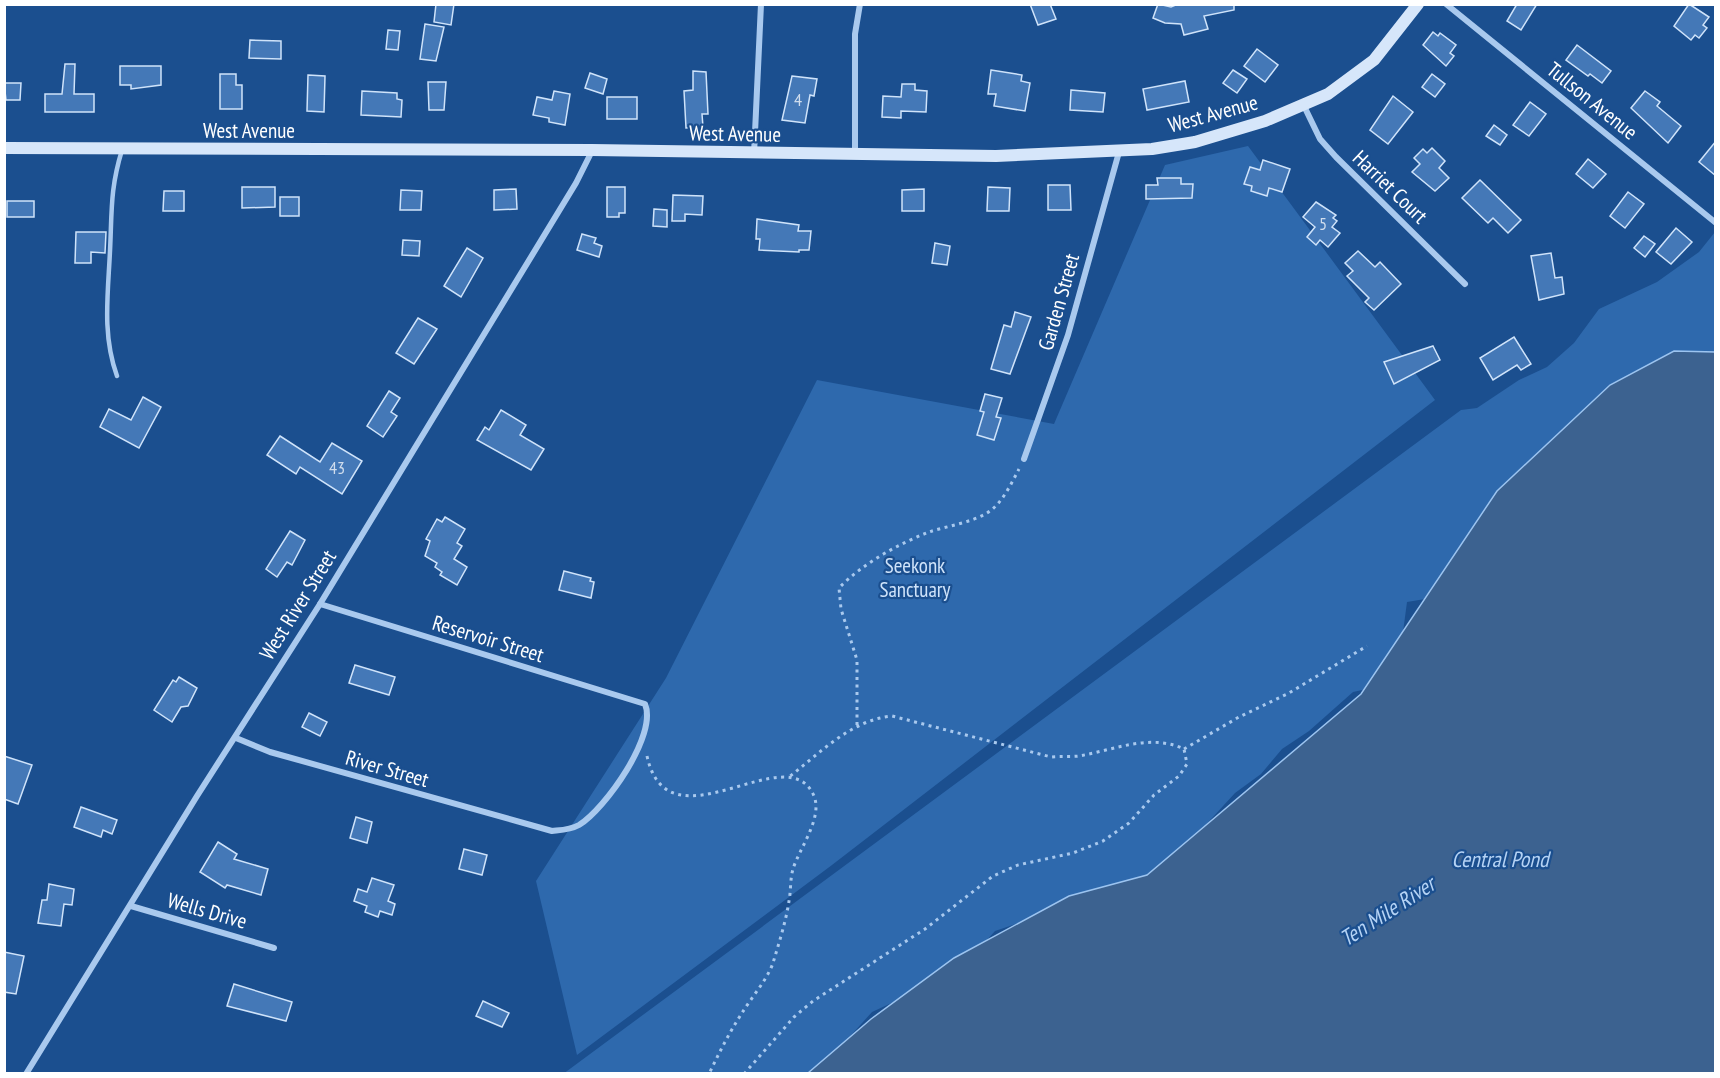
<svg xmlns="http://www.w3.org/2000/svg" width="1720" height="1078" viewBox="0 0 1720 1078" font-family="'PT Sans Narrow',sans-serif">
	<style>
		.green { fill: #2e69ad }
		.water { fill: #3c6290; stroke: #9cc4f0; stroke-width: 1.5 }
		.building { fill: #4478b7; stroke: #cfe3fa; stroke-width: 1.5 }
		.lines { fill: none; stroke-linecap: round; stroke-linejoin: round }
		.path { stroke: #a9c9ee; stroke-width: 3; stroke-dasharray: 3 4.5; stroke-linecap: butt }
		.lane { stroke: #a9c9ee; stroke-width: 4.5 }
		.street { stroke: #a9c9ee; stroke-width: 6 }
		.secondary { stroke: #d6e6fa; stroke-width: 12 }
		.labels { text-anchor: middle; stroke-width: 4.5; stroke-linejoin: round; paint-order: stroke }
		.number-label { font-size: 18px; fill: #d0dded }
		.street-label { font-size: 21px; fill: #fff; stroke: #1b4f8f }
		.park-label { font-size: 21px; fill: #cfe3fa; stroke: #1b4f8f }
		.water-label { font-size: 22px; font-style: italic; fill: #b5d3f5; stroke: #1b4f8f }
	</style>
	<rect width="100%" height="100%" fill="#1b4f8f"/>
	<g class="green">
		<path d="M1248 146 1435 400 832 865 577 1055 536 881 666 678 817 380 1054 424 1165 165Z"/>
		<path d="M1715 232V360L1443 596 1407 602 1403 632 1386 685 1353 692 1309 731 1282 749 1261 774 1235 793 1190 842 1142 882 995 931 976 952 898 1000 872 1012 817 1073 563 1074 1461 410 1477 408 1519 380 1547 367 1574 343 1599 309 1657 282 1699 252Z"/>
	</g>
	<path class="water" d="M1674 351 1715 352V1073H808L871 1019 954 958 1069 896 1147 875 1199 831 1361 694 1497 491 1610 385Z"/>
	<g class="building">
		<path d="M436 4H454L451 25 434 22Z"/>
		<path d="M1030 4H1050L1056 19 1038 25Z"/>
		<path d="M1158 4 1171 7 1178 4H1234V10L1204 16 1208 29 1184 35 1181 24 1165 23 1153 18Z"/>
		<path d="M1517 4H1537L1521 30 1507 21Z"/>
		<path d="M1689 4 1709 17 1703 25 1707 28 1699 38 1695 35 1691 40 1674 26Z"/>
		<path d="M425 24 444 27 436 61 420 59Z"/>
		<path d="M388 30 400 31 398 50 386 49Z"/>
		<path d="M1433 32 1438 36 1440 33 1456 45 1450 53 1454 56 1446 66 1423 45Z"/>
		<path d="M250 40 281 41V59L249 58Z"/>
		<path d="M1577 45 1611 71 1602 83 1590 74 1588 76 1566 60Z"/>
		<path d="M1257 49 1278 65 1265 82 1244 66Z"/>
		<path d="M65 64H75L74 94H94V112H45V94H62Z"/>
		<path d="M120 66H161V85L131 89V85H120Z"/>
		<path d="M991 70 1022 75 1021 81 1030 83 1025 111 994 106 996 94H988Z"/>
		<path d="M1233 70 1247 79 1237 93 1223 83Z"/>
		<path d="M693 71 706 72 708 114H702L703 127 686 128 684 91 693 90Z"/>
		<path d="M590 73 607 79 603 94 585 88Z"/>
		<path d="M220 74H236V85H242V109H220Z"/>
		<path d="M1432 74 1445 84 1435 97 1422 87Z"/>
		<path d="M308 75 325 76 324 112 307 111Z"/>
		<path d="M792 76 817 79 814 96 810 95 805 123 782 120Z"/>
		<path d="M1185 81 1189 102 1147 110 1143 89Z"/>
		<path d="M428 82H446L444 110H429Z"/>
		<path d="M4 83H21L20 100H6Z"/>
		<path d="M902 84H915V90L927 91 926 112 901 111V118L882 117 883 96 901 97Z"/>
		<path d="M1071 90 1105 93 1103 112 1070 110Z"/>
		<path d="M362 91 397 93V99L402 100 401 117 361 115Z"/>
		<path d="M554 91 570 94 565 125 549 122V118L533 115 537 97 552 100Z"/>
		<path d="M1645 91 1660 102 1657 106 1681 126 1668 143 1631 108Z"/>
		<path d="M1393 96 1413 112 1388 144 1370 130Z"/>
		<rect x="607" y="97" width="30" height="22"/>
		<path d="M1530 102 1546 114 1529 136 1513 125Z"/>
		<path d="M1494 125 1507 135 1500 145 1486 136Z"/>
		<path d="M1716 141V176L1699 162Z"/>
		<path d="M1432 148 1445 161 1439 168 1449 178 1435 191 1412 172 1420 164 1414 158 1423 149 1427 153Z"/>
		<path d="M1588 159 1606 174 1593 188 1576 174Z"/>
		<path d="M1263 160 1290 169 1282 192 1269 188 1267 196 1251 191 1252 186 1244 184 1250 167 1260 170Z"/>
		<path d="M1157 178H1181V184H1193L1192 198 1146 199V185H1158Z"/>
		<path d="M1480 180 1521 220 1508 233 1493 218 1488 223 1462 198Z"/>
		<path d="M1048 185H1070L1071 210H1048Z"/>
		<path d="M242 187H275V207L242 208Z"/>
		<path d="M607 187H625V213H619V217H607Z"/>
		<path d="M988 187 1010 188 1009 211H987Z"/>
		<path d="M516 189 517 209 494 210V190Z"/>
		<path d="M924 189V211H902V190Z"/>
		<path d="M401 190 422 191 421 210H400Z"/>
		<path d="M164 191H184V211H163Z"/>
		<path d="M1628 192 1644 204 1625 228 1610 216Z"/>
		<path d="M673 195 703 196 702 215 685 214V221H672Z"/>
		<rect x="280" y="197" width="19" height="19"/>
		<rect x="7" y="201" width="27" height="16"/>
		<path d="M1316 202 1336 215 1333 218 1337 221 1332 227 1340 233 1328 247 1320 240 1316 245 1307 237 1315 227 1303 217Z"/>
		<path d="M654 209 667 210V227L653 226Z"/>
		<path d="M757 219 799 225 798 231H811L809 250H799V252L759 250 760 239H756Z"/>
		<path d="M1676 228 1692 242 1671 264 1656 252Z"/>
		<path d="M76 232H106L105 253 91 252V263H75Z"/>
		<path d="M582 234 596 238 594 243 602 246 599 257 577 250Z"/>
		<path d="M1644 236 1655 244 1645 257 1634 248Z"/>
		<path d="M403 240 420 241 419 256 402 255Z"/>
		<path d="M935 243 950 246 947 265 932 263Z"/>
		<path d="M467 248 483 258 461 297 444 286Z"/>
		<path d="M1358 251 1375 267 1380 262 1401 284 1374 310 1365 302 1369 298 1347 276 1353 271 1345 263Z"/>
		<path d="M1551 253 1555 278 1562 277 1564 294 1539 300 1531 256Z"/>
		<path d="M1015 312 1031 317 1010 374 991 369 1004 325 1011 327Z"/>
		<path d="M418 318 437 329 414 364 396 353Z"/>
		<path d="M1514 337 1531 364 1521 370 1517 365 1493 380 1480 358Z"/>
		<path d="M1433 346 1440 360 1394 384 1384 362Z"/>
		<path d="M389 391 400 398 391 412 397 416 383 437 367 426Z"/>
		<path d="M985 394 1002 398 996 417 1001 418 994 440 977 435 984 412 980 411Z"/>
		<path d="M143 397 161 407 139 448 100 427 109 409 131 420Z"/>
		<path d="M501 410 526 425 520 435 544 449 531 470 477 440 485 427 489 430Z"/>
		<path d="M280 436 320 462 332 443 362 461 342 494 300 467 296 474 267 455Z"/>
		<path d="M445 517 465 529 457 543 462 546 454 559 467 567 457 585 440 575 442 572 435 567 437 563 425 556 430 541 426 539 437 519 442 522Z"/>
		<path d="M290 531 305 540 292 565 287 562 277 577 266 569Z"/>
		<path d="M564 571 591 578 590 581 594 582 591 598 559 590Z"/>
		<path d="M355 665 395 677 389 695 349 683Z"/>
		<path d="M179 677 197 688 188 706 181 707 172 722 154 710 173 680 176 682Z"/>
		<path d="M309 713 327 722 320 736 302 727Z"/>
		<path d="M4 756 32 765 18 804 4 799Z"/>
		<path d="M81 807 117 820 112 834 103 830 101 837 74 827Z"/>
		<path d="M356 817 372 822 367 843 350 838Z"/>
		<path d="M218 842 237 854 234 859 268 869 261 895 227 885 225 888 200 872Z"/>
		<path d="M464 849 487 855 482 875 459 869Z"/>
		<path d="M372 878 394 885 388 901 395 904 392 915 380 911 378 917 365 912 367 906 354 901 358 889 367 892Z"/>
		<path d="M49 884 74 889 72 905 64 904 61 926 38 923 42 900H47Z"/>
		<path d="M4 952 24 956 16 994 4 992Z"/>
		<path d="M234 984 292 1002 286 1021 227 1006Z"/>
		<path d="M483 1001 509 1013 502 1027 476 1016Z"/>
	</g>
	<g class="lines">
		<g class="path">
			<path d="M857 725V660L841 609 839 588C862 564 898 544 929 532 947 526 970 523 987 513 1002 504 1011 484 1019 469"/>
			<path d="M1184 749 1239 717 1289 693 1367 646"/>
			<path d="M647 756C668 853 788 734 814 796 823 818 799 849 793 869 790 879 791 891 789 901 786 921 779 943 773 963 767 980 751 998 742 1013 729 1033 719 1053 709 1074"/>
			<path d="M744 1074 794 1017 813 1001 925 929 993 876 1018 865 1073 853 1103 841 1129 823 1154 795 1179 776 1187 764 1184 749C1150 733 1114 750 1079 756 1070 757 1061 756 1051 757L892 716C851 720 820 753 789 777"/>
		</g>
		<path class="lane" d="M117 376C102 335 108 294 110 251 112 211 110 189 122 150"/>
		<g class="street">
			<path d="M1446 4 1716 223"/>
			<path d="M1304 106 1320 139 1336 157 1465 284"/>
			<path d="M855 153V34L860 4"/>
			<path d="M754 154 761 4"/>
			<path d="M1024 459 1068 335 1119 152"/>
			<path d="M236 738 270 752 552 831C562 830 570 830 579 825 605 809 658 735 645 704L320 604"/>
			<path d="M131 906 274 948"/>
			<path d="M26 1074 197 796 320 604 576 183 592 151"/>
		</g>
		<path class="secondary" d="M4 148 592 150 996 156 1152 149 1195 142 1265 121 1328 94 1374 60 1418 4"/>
	</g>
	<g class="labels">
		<g class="number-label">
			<text x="798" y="106">4</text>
			<text x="1323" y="230">5</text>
			<text x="337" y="474">43</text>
		</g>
		<g class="street-label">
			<text transform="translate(1592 101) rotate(39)" y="7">Tullson Avenue</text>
			<text transform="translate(1213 114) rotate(-15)" y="7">West Avenue</text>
			<text x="249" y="138">West Avenue</text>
			<text transform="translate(735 134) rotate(1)" y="7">West Avenue</text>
			<text transform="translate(1390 187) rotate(44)" y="7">Harriet Court</text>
			<text transform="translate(1059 302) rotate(-74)" y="7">Garden Street</text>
			<text transform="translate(298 605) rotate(-58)" y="7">West River Street</text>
			<text transform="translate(488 639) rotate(17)" y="7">Reservoir Street</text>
			<text transform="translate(387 769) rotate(16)" y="7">River Street</text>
			<text transform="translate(207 911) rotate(16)" y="7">Wells Drive</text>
		</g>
		<g class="park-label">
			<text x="915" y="573">Seekonk<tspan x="915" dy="24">Sanctuary</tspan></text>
		</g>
		<g class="water-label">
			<text x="1500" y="867">Central Pond</text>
			<text transform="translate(1387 911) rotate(-33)" y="8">Ten Mile River</text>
		</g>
	</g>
	<rect width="1720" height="1078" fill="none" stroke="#ffffff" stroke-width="12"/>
</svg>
